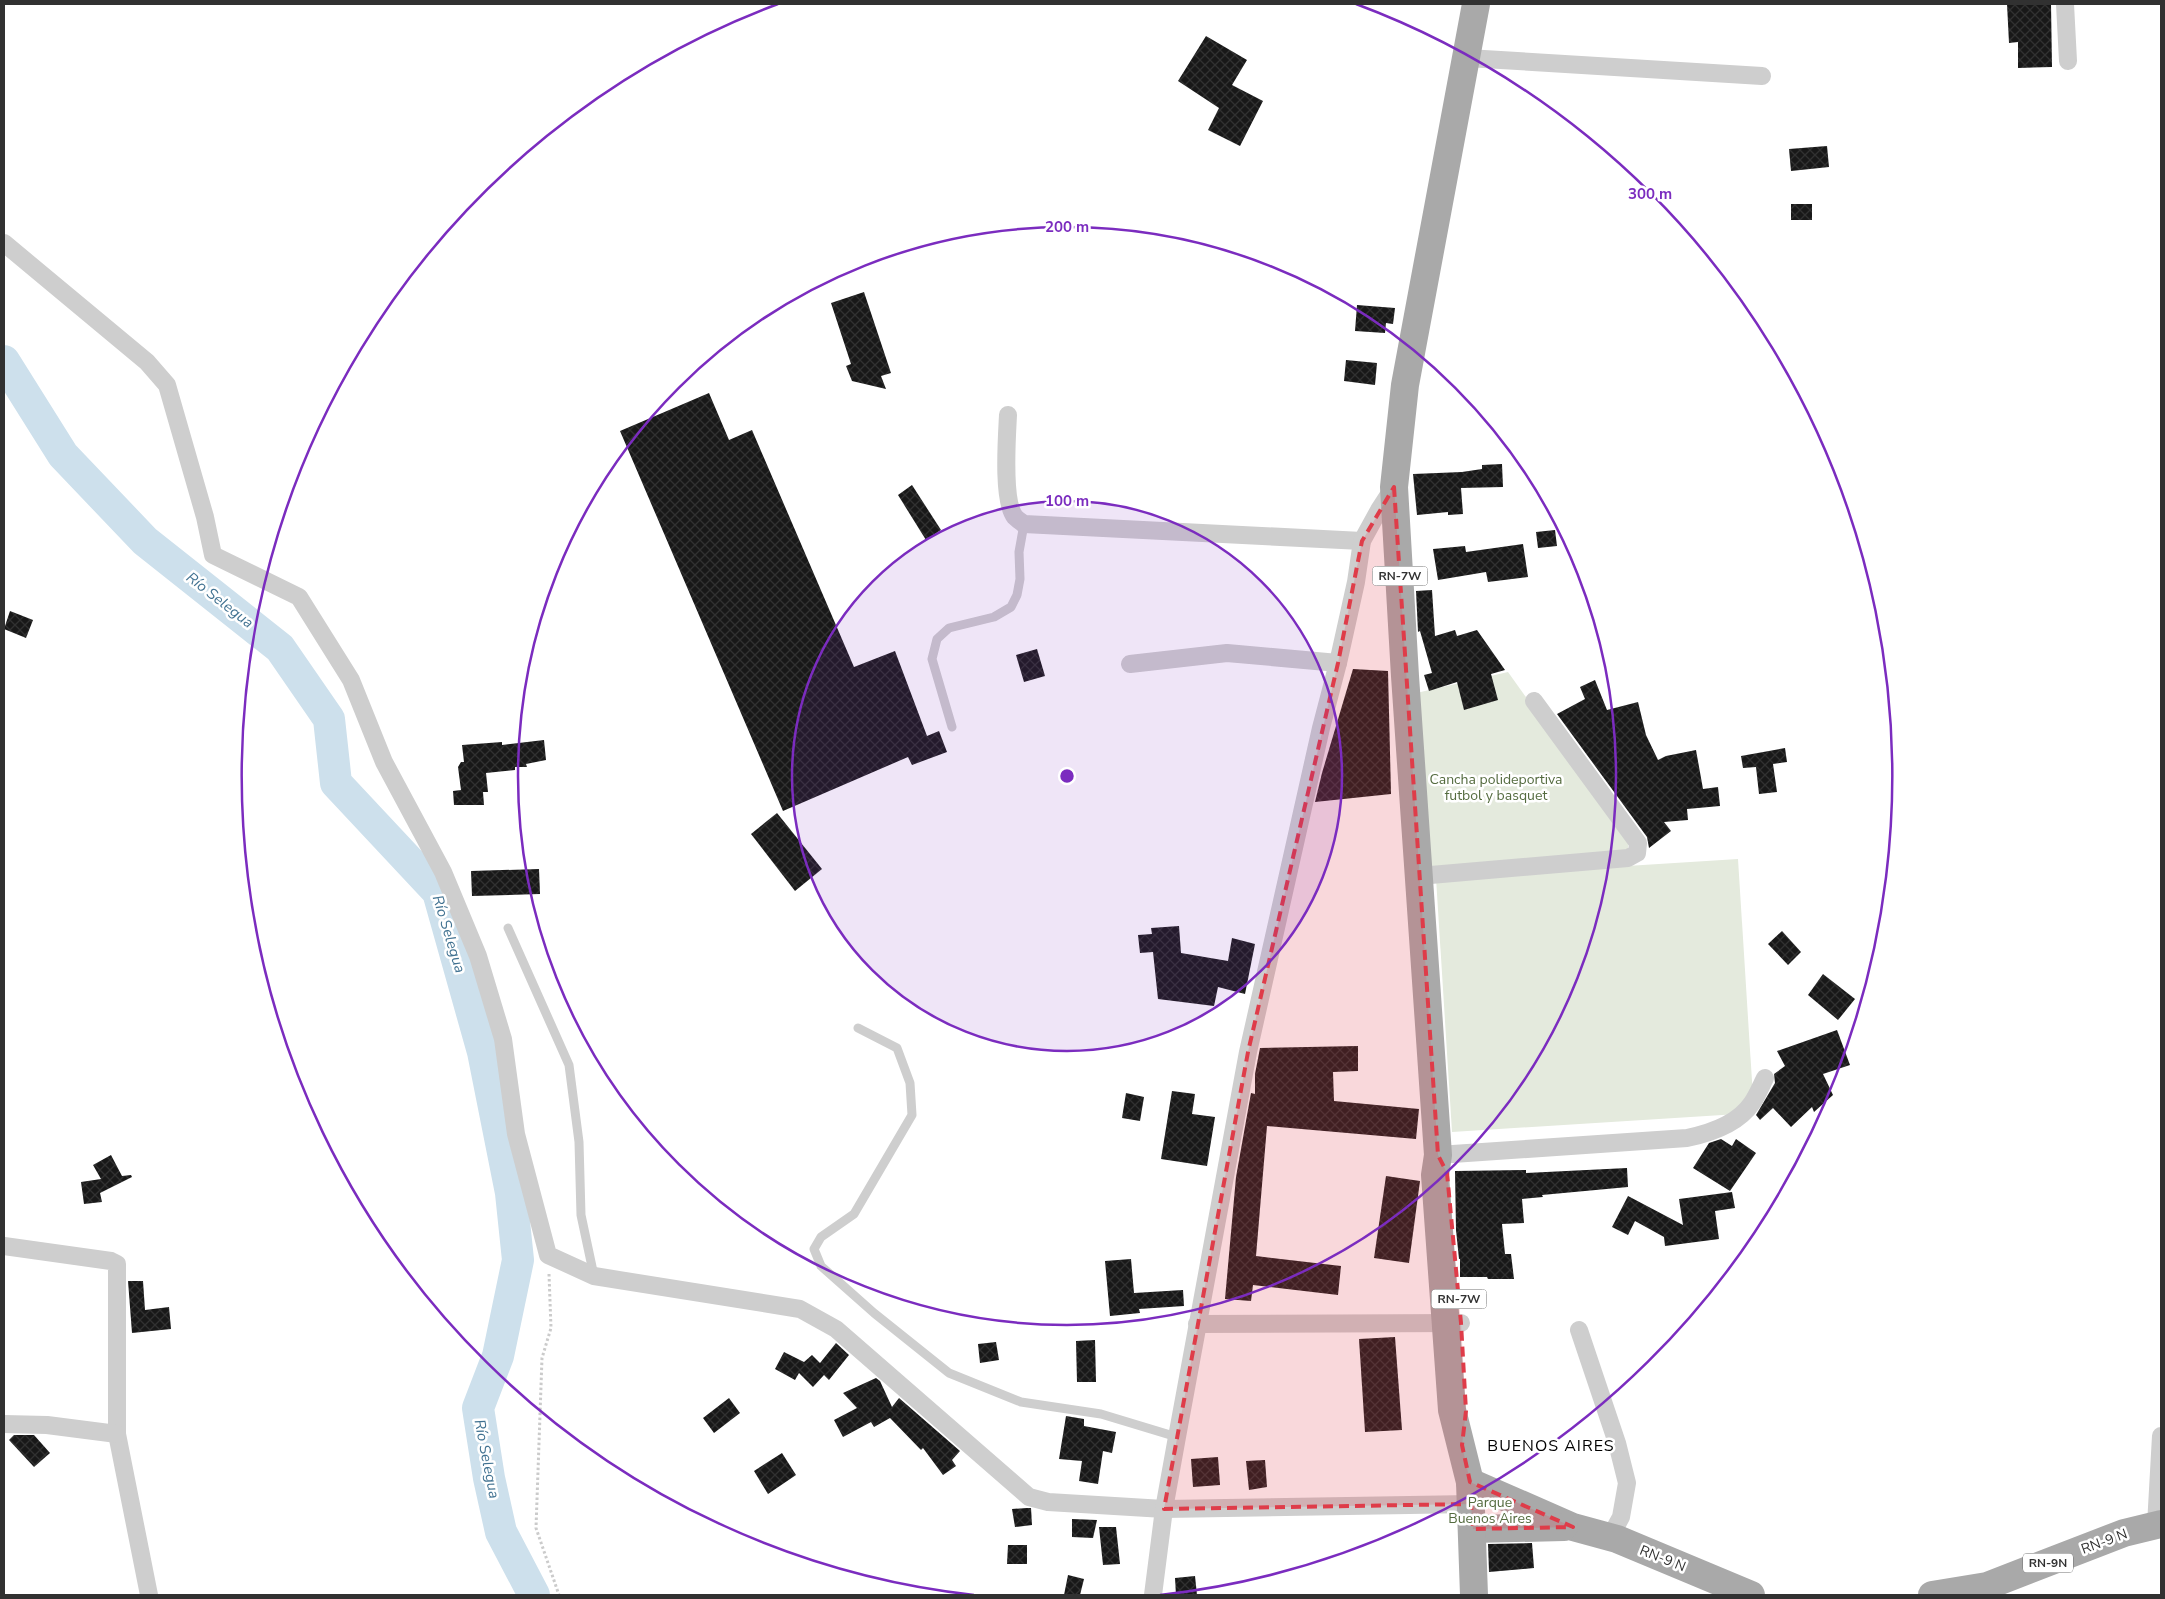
<svg xmlns="http://www.w3.org/2000/svg" width="2165" height="1599" viewBox="0 0 2165 1599" font-family="'Nunito Sans',sans-serif">
	<style>
		.green { fill: #e4eadd }
		.lines { fill: none; stroke-linecap: round; stroke-linejoin: round }
		.river { stroke: #cde0ec; stroke-width: 32 }
		.building { fill: url(#building-cross-hatch) }
		.path { stroke: #cbcbcb; stroke-width: 3; stroke-dasharray: 2.5 2.5; stroke-linecap: butt }
		.lane { stroke: #cecece; stroke-width: 9 }
		.street { stroke: #cecece; stroke-width: 18 }
		.primary { stroke: #a9a9a9; stroke-width: 28 }
		.marked { fill: #df3c49; fill-opacity: 0.2; stroke: #df3c49; stroke-width: 4; stroke-dasharray: 10 6; stroke-linejoin: round }
		.ring { fill: none; stroke: #7b2cbf; stroke-width: 2.5 }
		.labels { text-anchor: middle; stroke-width: 5; stroke-linejoin: round; paint-order: stroke }
		.shield { fill: #fff; stroke: #6f6f6f; stroke-width: 1 }
		.shield-label { font-size: 12px; font-weight: bold; fill: #313131 }
		.park-label { font-size: 14px; fill: #546b3f; stroke: #fff }
		.street-label { font-size: 14px; fill: #313131; stroke: #fff }
		.water-label { font-size: 15px; font-style: italic; fill: #417291; stroke: #fff }
		.quarter-label { font-size: 16px; letter-spacing: 1px; fill: #000; stroke: #fff }
		.centre { fill: #7b2cbf; stroke: #fff; stroke-width: 2.5 }
		.ring-label { font-size: 15px; text-anchor: middle; font-weight: bold; fill: #7b2cbf; stroke: #fff; stroke-width: 5; stroke-linejoin: round; paint-order: stroke }
	</style>
	<defs>
		<pattern id="building-cross-hatch" width="8" height="8" patternUnits="userSpaceOnUse" patternTransform="scale(1.25)"><rect width="8" height="8" fill="#181818"/><path d="M0 0l8 8M0 8l8-8" fill="none" stroke="#313131"/></pattern>
	</defs>
	<rect width="100%" height="100%" fill="#fff"/>
	<g class="green">
		<path d="M1508 672 1629 841 1627 855 1425 871 1412 694Z"/>
		<path d="M1738 859 1754 1113 1452 1132 1436 878Z"/>
	</g>
	<g class="lines">
		<path class="river" d="M4 361 63 455 145 541 280 648 329 719 336 783 438 892 483 1052 511 1193 518 1260 498 1356 478 1408 489 1478 501 1532 534 1595"/>
	</g>
	<g class="building">
		<path d="M2007 4H2051L2052 67 2018 68V42L2009 43Z"/>
		<path d="M1206 36 1247 60 1232 85 1263 101 1240 146 1208 130 1219 108 1178 81Z"/>
		<path d="M1827 146 1829 167 1791 171 1789 149Z"/>
		<rect x="1791" y="204" width="21" height="16"/>
		<path d="M864 292 891 373 881 376 886 389 852 381 846 366 851 364 831 303Z"/>
		<path d="M1357 305 1395 308 1393 324 1386 323 1385 333 1355 331Z"/>
		<path d="M1346 360 1377 363 1375 385 1344 381Z"/>
		<path d="M709 393 729 440 752 430 854 667 895 651 927 736 939 731 947 752 912 765 908 757 783 811 620 431Z"/>
		<path d="M1502 464 1503 487 1461 488 1463 514 1448 515V512L1417 515 1413 474 1462 472 1482 469V465Z"/>
		<path d="M912 485 941 530 926 540 898 495Z"/>
		<path d="M1555 530 1557 546 1538 548 1536 532Z"/>
		<path d="M1523 544 1528 577 1488 582 1486 572 1438 580 1433 549 1465 546 1466 552Z"/>
		<path d="M1432 590 1435 636 1455 630 1457 636 1477 630 1505 670 1491 674 1498 700 1464 710 1457 682 1429 691 1424 675 1432 673 1420 631 1418 632 1416 591Z"/>
		<path d="M10 611 33 620 26 638 4 629Z"/>
		<path d="M1037 649 1045 676 1024 682 1016 655Z"/>
		<path d="M1353 669 1388 671 1391 794 1315 802 1322 773Z"/>
		<path d="M1595 680 1607 710 1638 702 1646 735 1658 760 1666 756 1696 750 1703 789 1718 787 1720 806 1687 809 1688 820 1664 822 1671 831 1649 848 1647 837 1557 714 1585 699 1580 687Z"/>
		<path d="M544 740 546 760 526 764 527 767H515V770L486 773 488 792H483L484 805H454L453 791 461 790 458 767 461 762H464L462 745 502 742V745Z"/>
		<path d="M1785 748 1787 762 1773 764 1777 792 1759 794 1756 767 1743 768 1741 756Z"/>
		<path d="M777 813 822 869 795 891 751 834Z"/>
		<path d="M539 869 540 894 472 896 471 871Z"/>
		<path d="M1179 926 1181 953 1228 961 1232 938 1255 944 1245 994 1218 987 1214 1006 1158 999 1153 952 1140 953 1138 935 1152 934 1151 928Z"/>
		<path d="M1782 931 1801 952 1788 965 1768 944Z"/>
		<path d="M1823 974 1855 999 1838 1020 1808 995Z"/>
		<path d="M1837 1030 1850 1065 1823 1074 1833 1095 1814 1112 1812 1107 1791 1127 1773 1108 1760 1120 1756 1115 1775 1083 1774 1074 1785 1066 1777 1051Z"/>
		<path d="M1358 1046V1071L1333 1072 1334 1101 1419 1109 1416 1139 1267 1126 1256 1256 1341 1266 1338 1295 1253 1285 1251 1301 1225 1299 1236 1177 1251 1093 1255 1094V1074L1260 1048Z"/>
		<path d="M1172 1091 1195 1094 1192 1114 1215 1117 1207 1166 1161 1159Z"/>
		<path d="M1126 1093 1144 1097 1140 1121 1122 1118Z"/>
		<path d="M1721 1139 1732 1146 1736 1139 1756 1153 1730 1191 1693 1168 1709 1143Z"/>
		<path d="M111 1155 122 1176 131 1175 132 1177 100 1193 102 1202 84 1204 81 1182 101 1179 93 1165Z"/>
		<path d="M1627 1168 1628 1187 1542 1195 1543 1197 1522 1199 1524 1223 1502 1224 1505 1254H1511L1514 1279H1488L1487 1277H1460V1259H1459L1456 1230 1455 1171 1526 1170V1173Z"/>
		<path d="M1386 1176 1420 1181 1409 1263 1374 1258Z"/>
		<path d="M1732 1192 1735 1208 1715 1211 1719 1239 1665 1246 1664 1237 1635 1221 1628 1235 1612 1227 1628 1196 1683 1225 1679 1199Z"/>
		<path d="M1131 1259 1134 1293 1183 1290 1184 1306 1139 1309 1140 1313 1110 1316 1105 1261Z"/>
		<path d="M128 1281H143L145 1310 169 1307 171 1329 132 1333Z"/>
		<path d="M1395 1337 1402 1430 1365 1432 1359 1339Z"/>
		<path d="M1095 1340 1096 1382H1077L1076 1341Z"/>
		<path d="M996 1342 999 1360 980 1363 978 1344Z"/>
		<path d="M836 1343 849 1355 829 1380 824 1375 813 1387 799 1373 795 1380 775 1369 784 1352 804 1362 812 1355 820 1363Z"/>
		<path d="M876 1378 880 1381 892 1407 899 1398 960 1451 952 1460 956 1466 943 1475 923 1448 921 1450 890 1418 874 1427 871 1422 843 1437 834 1420 857 1408 843 1393Z"/>
		<path d="M729 1398 740 1413 714 1433 703 1418Z"/>
		<path d="M1066 1416 1084 1419V1426L1116 1432 1112 1453 1103 1451 1098 1484 1079 1481 1082 1461 1059 1459Z"/>
		<path d="M14 1435H34L50 1453 34 1467 9 1440Z"/>
		<path d="M782 1453 796 1475 768 1494 754 1471Z"/>
		<path d="M1218 1457 1220 1485 1193 1487 1191 1459Z"/>
		<path d="M1265 1460 1267 1487 1249 1490 1246 1461Z"/>
		<path d="M1027 1508H1031L1032 1525 1015 1527 1012 1509Z"/>
		<path d="M1072 1519 1097 1520 1093 1538 1072 1537Z"/>
		<path d="M1099 1527H1116L1120 1564 1103 1565Z"/>
		<path d="M1532 1543 1534 1568 1489 1572 1488 1544Z"/>
		<path d="M1008 1545H1027V1564H1007Z"/>
		<path d="M1068 1575 1084 1579 1080 1595H1064Z"/>
		<path d="M1195 1576 1197 1595H1176L1175 1578Z"/>
	</g>
	<g class="lines">
		<path class="path" d="M549 1274 551 1328 542 1358 536 1528 559 1595"/>
		<g class="lane">
			<path d="M952 727 932 659 937 639 949 628 994 617 1011 607 1017 595 1020 579 1019 552 1024 524"/>
			<path d="M508 928 569 1065 579 1142 581 1215 594 1276"/>
			<path d="M858 1028 897 1048 910 1083 912 1115 854 1214 821 1237 814 1249 821 1266 874 1313 949 1373 1021 1402 1101 1414 1177 1437"/>
		</g>
		<g class="street">
			<path d="M2065 4 2068 61"/>
			<path d="M1467 58 1762 76"/>
			<path d="M4 243 147 362 167 385 205 517 213 555 299 597 351 680 384 762 443 872 478 956 503 1039 516 1134 548 1255 594 1276 800 1309 836 1329 1029 1497 1048 1502 1164 1509 1471 1504"/>
			<path d="M1008 415C1007 436 1002 501 1015 517 1017 519 1021 522 1024 524L1362 541"/>
			<path d="M1130 664 1227 653 1338 663"/>
			<path d="M1419 876 1628 858 1637 853 1638 843 1534 701"/>
			<path d="M1438 1155 1687 1138C1711 1133 1738 1124 1752 1103 1757 1096 1761 1086 1765 1078"/>
			<path d="M4 1246 111 1261 117 1264V1434L149 1595"/>
			<path d="M1197 1324 1461 1323"/>
			<path d="M1579 1330 1617 1443 1627 1483 1621 1517 1610 1537"/>
			<path d="M4 1424 47 1425 117 1434"/>
			<path d="M2156 1525 2161 1436"/>
			<path d="M1153 1595 1164 1509 1177 1437 1248 1052 1321 728 1338 663 1356 582 1362 541 1379 510 1394 487"/>
		</g>
		<g class="primary">
			<path d="M1470 1482 1573 1527 1617 1539 1751 1595"/>
			<path d="M1473 1529 1564 1527"/>
			<path d="M1474 1595 1470 1482 1452 1410 1435 1175 1438 1155 1405 676 1394 487 1405 385 1476 4"/>
			<path d="M1932 1595 1987 1586 2124 1533 2161 1524"/>
		</g>
	</g>
	<path class="marked" d="M1394 487 1438 1155 1447 1173 1461 1323 1466 1411 1462 1445 1470 1482 1573 1527 1473 1529 1471 1504 1164 1509 1248 1052 1338 663 1362 541Z"/>
	<circle cx="1067" cy="776" r="275" fill="#7b2cbf" fill-opacity=".12"/>
	<g class="ring">
		<circle cx="1067" cy="776" r="275"/>
		<circle cx="1067" cy="776" r="549"/>
		<path d="M974 1595A824 824 0 0 1 778 4M1356 4A824 824 0 0 1 1160 1595"/>
	</g>
	<g class="labels">
		<g class="shield">
			<rect x="1372.5" y="566.5" width="55" height="19" rx="4"/>
			<rect x="1431.5" y="1289.5" width="55" height="19" rx="4"/>
			<rect x="2023" y="1553.5" width="50" height="19" rx="4"/>
		</g>
		<g class="shield-label">
			<text x="1400" y="580">RN-7W</text>
			<text x="1459" y="1303">RN-7W</text>
			<text x="2048" y="1567">RN-9N</text>
		</g>
		<g class="park-label">
			<text x="1496" y="784">Cancha polideportiva<tspan x="1496" dy="16">futbol y basquet</tspan></text>
			<text x="1490" y="1507">Parque<tspan x="1490" dy="16">Buenos Aires</tspan></text>
		</g>
		<g class="street-label">
			<text transform="translate(2104 1541) rotate(-20)" y="5">RN-9 N</text>
			<text transform="translate(1663 1558) rotate(22)" y="5">RN-9 N</text>
		</g>
		<g class="water-label">
			<text transform="translate(220 600) rotate(38)" y="5">Río Selegua</text>
			<text transform="translate(449 934) rotate(73)" y="5">Río Selegua</text>
			<text transform="translate(487 1459) rotate(79)" y="5">Río Selegua</text>
		</g>
		<g class="quarter-label">
			<text x="1551" y="1451">BUENOS AIRES</text>
		</g>
	</g>
	<circle cx="1067" cy="776" r="8" class="centre"/>
	<g class="ring-label">
		<text x="1650" y="199">300 m</text>
		<text x="1067" y="232">200 m</text>
		<text x="1067" y="506">100 m</text>
	</g>
	<rect width="2165" height="1599" fill="none" stroke="#313131" stroke-width="10"/>
</svg>
